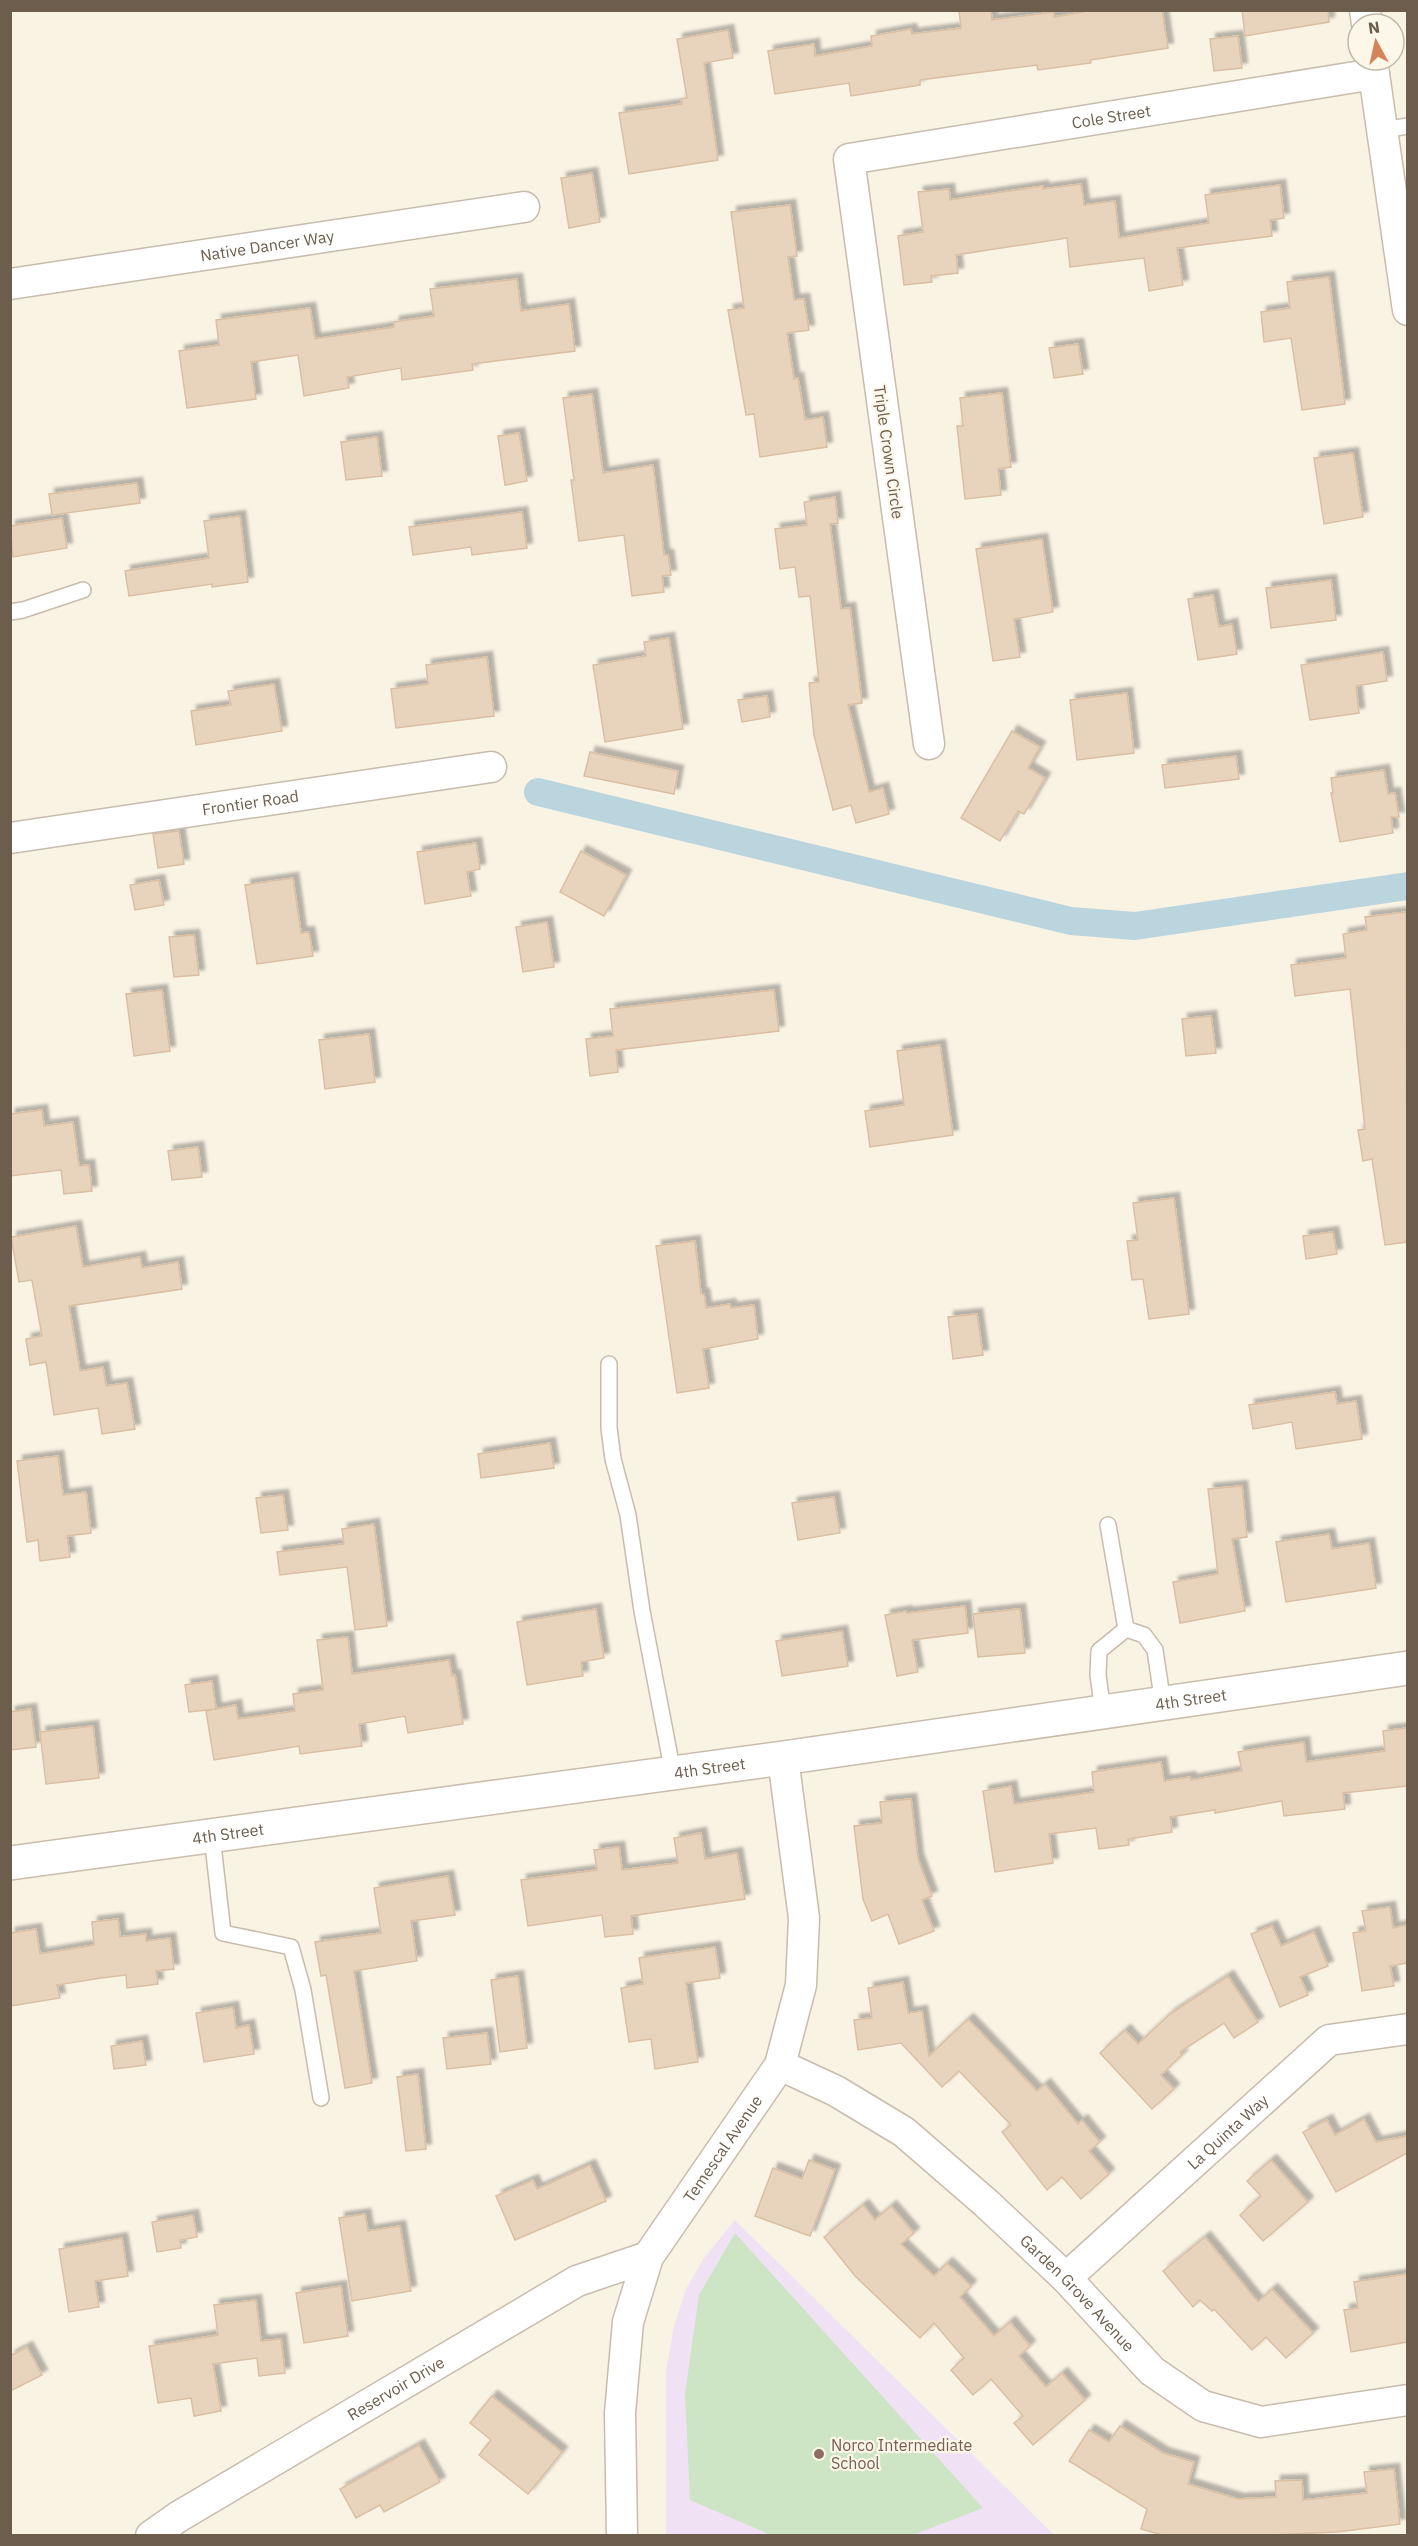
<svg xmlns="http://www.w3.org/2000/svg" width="1418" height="2546" viewBox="0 0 1418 2546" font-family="'IBM Plex Sans',sans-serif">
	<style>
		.education { fill: #f0e1f5 }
		.green { fill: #cde4c5 }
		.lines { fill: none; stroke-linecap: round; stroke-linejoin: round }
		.canal { stroke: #bbd5df; stroke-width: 28 }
		.building { fill: #e8d4bd; stroke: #dbbfa2; stroke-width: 1.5; filter: url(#shadow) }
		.lane-casing { stroke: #c8bcac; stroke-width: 18 }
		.street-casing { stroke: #c8bcac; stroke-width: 33 }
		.secondary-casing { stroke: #cbbdab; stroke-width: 36 }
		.lane { stroke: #fff; stroke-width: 15 }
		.street { stroke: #fff; stroke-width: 30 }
		.secondary { stroke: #fff; stroke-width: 33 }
		.education-dot { fill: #8d6e63; stroke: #fcf7e9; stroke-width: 2 }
		.labels { text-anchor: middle; stroke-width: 4.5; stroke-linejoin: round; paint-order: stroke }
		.street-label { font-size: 16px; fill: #6d5d4d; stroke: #fcf7e9 }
		.education-label { font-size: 16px; fill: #785e54; stroke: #fcf7e9; text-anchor: start }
	</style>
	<defs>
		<filter id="shadow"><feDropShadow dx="5.5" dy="-5.5" stdDeviation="1.5" flood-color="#0004"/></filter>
	</defs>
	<rect width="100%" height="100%" fill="#f9f3e4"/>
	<path class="education" d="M735 2220 1054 2535 666 2536V2372L674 2326 686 2289 704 2258Z"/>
	<path class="green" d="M735 2233 983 2508 913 2535 773 2536 690 2500 685 2394 699 2295Z"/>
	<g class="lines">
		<path class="canal" d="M538 792 1071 921 1135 926 1408 886"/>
	</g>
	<g class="building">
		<path d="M959 10H991L992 20 1054 12V17L1094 10H1162L1168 48 1090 60 1091 63 1038 70 1037 65 920 80V85L851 96 849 83 775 94 768 51 814 44 815 56 872 46 871 36 911 29 912 34 961 28Z"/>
		<path d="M1242 10H1328L1329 22 1245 36Z"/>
		<path d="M728 30 733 58 704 63 718 160 629 174 619 113 682 104 681 99 687 98 677 39Z"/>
		<path d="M1238 36 1242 68 1214 71 1210 39Z"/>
		<path d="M592 173 600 222 569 228 561 178Z"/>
		<path d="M1081 184 1084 205 1115 201 1119 238 1209 223 1205 195 1280 185 1284 218 1270 220 1272 236 1177 248 1183 285 1149 291 1144 258 1070 267 1067 238 956 255 958 273 931 276 932 282 904 285 898 236 923 232 918 192 949 189 950 200 1043 186V189Z"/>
		<path d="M790 205 797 256 788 257 794 300 804 299 809 330 787 333 794 379 798 378 805 420 823 417 827 447 760 457 754 414 746 415 728 310 744 308 731 212Z"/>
		<path d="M1329 277 1345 404 1302 410 1291 338 1264 342 1261 312 1290 308 1287 282Z"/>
		<path d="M517 279 521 311 569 304 575 351 472 364 473 370 402 380 401 368 347 377 349 388 304 396 298 355 251 362 256 399 187 408 179 351 219 345 216 320 310 308 315 339 394 327V322L434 316 430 289Z"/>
		<path d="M1078 344 1083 374 1054 378 1049 348Z"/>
		<path d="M1002 393 1011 467 998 469 1001 495 965 499 957 426H963L960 398Z"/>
		<path d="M592 394 603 473 653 465 664 555H668L671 575 662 576 664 592 632 596 624 535 579 541 571 480H574L563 398Z"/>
		<path d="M519 433 527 481 505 485 498 436Z"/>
		<path d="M377 437 382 476 346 480 341 442Z"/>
		<path d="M1353 453 1363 517 1324 524 1314 458Z"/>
		<path d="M137 483 140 503 52 515 49 494Z"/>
		<path d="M835 497 838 523 830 524 841 609 850 608 862 703 848 705 869 792 883 788 889 814 856 823 851 805 833 810 814 735 809 683 819 682 810 596 799 597 795 567 780 569 775 529 807 525 804 502Z"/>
		<path d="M522 512 527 548 472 555 471 547 413 555 409 527Z"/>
		<path d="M240 516 248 582 212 587V584L129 596 125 571 209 558 204 521Z"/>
		<path d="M62 518 67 548 13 557 10 526Z"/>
		<path d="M1042 539 1053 612 1014 619 1020 657 993 661 976 549Z"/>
		<path d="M1331 580 1336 620 1271 628 1266 588Z"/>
		<path d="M1213 595 1219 627 1232 624 1237 654 1198 660 1188 599Z"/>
		<path d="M669 638 683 729 605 742 593 665 646 656 644 642Z"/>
		<path d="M1383 652 1387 681 1356 686 1359 713 1310 720 1301 665Z"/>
		<path d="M487 657 494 716 396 728 391 689 428 684 426 665Z"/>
		<path d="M274 684 282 731 196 745 191 711 231 705 228 691Z"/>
		<path d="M1127 693 1134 753 1077 760 1070 700Z"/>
		<path d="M767 696 770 717 742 722 738 700Z"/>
		<path d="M1012 731 1040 747 1028 768 1045 778 1024 814 1018 811 1000 841 961 818Z"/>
		<path d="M590 752 678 771 674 794 584 776Z"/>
		<path d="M1236 756 1239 779 1165 788 1162 765Z"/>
		<path d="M1384 770 1388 794 1395 793 1399 817H1391L1393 833 1340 842 1331 793H1333L1331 778Z"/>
		<path d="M179 831 184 864 158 868 153 834Z"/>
		<path d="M476 843 480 869 467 872 471 896 425 904 417 852Z"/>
		<path d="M581 851 626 875 604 916 560 892Z"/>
		<path d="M293 878 301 933 309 932 313 956 257 964 245 885Z"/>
		<path d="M159 880 164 905 135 910 130 885Z"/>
		<path d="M1406 912 1407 1242 1385 1245 1372 1159 1363 1161 1358 1130 1365 1129 1350 989 1295 996 1291 965 1346 958 1343 934 1367 930 1365 917Z"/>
		<path d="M547 922 554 967 523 972 516 927Z"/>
		<path d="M194 935 199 975 174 977 169 937Z"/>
		<path d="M162 990 170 1051 134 1056 126 994Z"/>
		<path d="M774 990 779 1031 616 1050 618 1072 590 1076 586 1039 613 1036 610 1009Z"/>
		<path d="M1211 1016 1216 1053 1186 1056 1182 1019Z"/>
		<path d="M369 1034 375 1082 325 1089 319 1040Z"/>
		<path d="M940 1045 953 1135 870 1147 865 1111 904 1105 897 1051Z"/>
		<path d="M42 1110 44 1126 73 1122 79 1166 89 1165 92 1191 64 1194 61 1170 10 1176V1114Z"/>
		<path d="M198 1147 202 1177 172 1180 168 1151Z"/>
		<path d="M1174 1198 1189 1314 1149 1319 1143 1279 1132 1280 1127 1241 1138 1240 1133 1203Z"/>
		<path d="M76 1226 83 1267 140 1257 142 1268 178 1262 182 1289 69 1306 80 1371 103 1367 106 1386 127 1383 135 1429 102 1434 98 1408 54 1415 46 1362 30 1365 26 1339 42 1336 32 1280 19 1282 11 1237Z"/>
		<path d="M1333 1232 1337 1254 1306 1259 1303 1236Z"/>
		<path d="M695 1241 701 1294H704L706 1308 730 1304 731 1308 754 1305 758 1339 703 1349 709 1388 677 1393 656 1246Z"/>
		<path d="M977 1314 983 1355 953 1359 948 1317Z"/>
		<path d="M1335 1392 1337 1404 1356 1401 1362 1439 1296 1449 1292 1422 1253 1429 1249 1405Z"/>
		<path d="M550 1443 554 1468 481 1478 478 1454Z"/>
		<path d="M58 1456 63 1495 86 1492 91 1533 67 1536 70 1557 40 1561 38 1540 27 1542 17 1461Z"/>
		<path d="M1242 1486 1247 1537 1232 1539 1245 1611 1180 1623 1173 1582 1218 1574 1208 1489Z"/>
		<path d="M283 1495 288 1530 261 1533 256 1498Z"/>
		<path d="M834 1497 840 1533 798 1540 792 1503Z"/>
		<path d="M374 1524 387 1626 355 1630 347 1567 280 1575 277 1552 344 1544 342 1529Z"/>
		<path d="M1329 1534 1332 1549 1369 1543 1376 1588 1286 1602 1276 1542Z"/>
		<path d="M965 1606 968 1633 912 1640 918 1672 897 1676 885 1615 906 1611 907 1613Z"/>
		<path d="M596 1609 604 1658 581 1662 583 1676 527 1685 517 1622Z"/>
		<path d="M1020 1609 1025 1653 978 1657 973 1614Z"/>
		<path d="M842 1631 848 1666 782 1676 776 1641Z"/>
		<path d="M348 1637 352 1674 449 1660 452 1676 455 1675 463 1724 408 1733 405 1716 359 1724 362 1746 300 1754 299 1746 214 1760 206 1711 236 1705 238 1719 295 1711 293 1694 323 1690 317 1640Z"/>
		<path d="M212 1681 216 1709 189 1712 185 1685Z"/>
		<path d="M31 1709 36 1747 10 1750V1712Z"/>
		<path d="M93 1726 99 1778 46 1784 40 1732Z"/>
		<path d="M1407 1728V1786L1343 1793 1345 1809 1284 1816 1282 1801 1215 1813V1810L1170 1817 1172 1832 1128 1839 1129 1845 1099 1849 1096 1828 1049 1834 1053 1863 995 1872 983 1791 1011 1786 1014 1804 1094 1792 1092 1772 1161 1762 1164 1781 1190 1777 1191 1780 1242 1771 1238 1752 1268 1747 1304 1742 1306 1762 1385 1751 1383 1731Z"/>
		<path d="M911 1799 918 1859 932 1896 922 1900 934 1931 899 1944 888 1914 872 1921 863 1899 854 1826 882 1823 880 1802Z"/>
		<path d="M701 1833 705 1859 737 1853 745 1899 631 1916 633 1934 605 1937 602 1915 528 1926 521 1880 597 1870 594 1850 619 1847 622 1870 678 1863 674 1838Z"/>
		<path d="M448 1876 455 1915 411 1921 417 1961 354 1971 372 2083 345 2088 326 1975 321 1976 315 1942 381 1933 374 1888Z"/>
		<path d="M1390 1907 1393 1928 1407 1925V1963L1390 1966 1394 1986 1362 1991 1353 1933 1366 1931 1362 1911Z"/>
		<path d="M118 1919 120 1937 146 1934V1941L170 1938 174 1969 156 1971 158 1984 127 1988 126 1975 101 1978 57 1985 60 1998 10 2006V1933L36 1929 40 1954 94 1945 92 1922Z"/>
		<path d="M1272 1926 1281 1946 1314 1932 1328 1966 1300 1977 1308 1995 1280 2007 1251 1934Z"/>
		<path d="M715 1947 720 1978 686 1983 698 2062 655 2069 651 2039 629 2042 621 1988 643 1984 639 1958Z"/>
		<path d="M518 1976 527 2048 500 2052 491 1980Z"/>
		<path d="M1228 1976 1258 2022 1234 2038 1224 2023 1180 2052 1182 2055 1161 2075 1174 2089 1152 2109 1100 2053 1125 2030 1138 2044 1170 2014Z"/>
		<path d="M903 1982 908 2013 922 2011 929 2056 968 2019 1037 2091 1045 2084 1078 2124 1082 2120 1100 2142 1089 2151 1109 2174 1081 2199 1062 2177 1047 2190 1002 2132 1011 2125 959 2071 942 2087 901 2043 858 2050 854 2020 872 2018 868 1988Z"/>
		<path d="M233 2007 236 2028 249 2025 254 2054 204 2062 196 2013Z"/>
		<path d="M487 2033 491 2064 447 2069 443 2038Z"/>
		<path d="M142 2041 146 2065 114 2069 111 2046Z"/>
		<path d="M418 2074 426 2149 406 2151 397 2077Z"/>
		<path d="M1364 2119 1376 2142 1407 2136V2153L1336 2192 1303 2132 1327 2120 1335 2135Z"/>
		<path d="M809 2160 835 2170 810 2236 755 2216 773 2168 802 2179Z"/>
		<path d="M1271 2160 1308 2202 1263 2241 1240 2215 1261 2196 1247 2181Z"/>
		<path d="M590 2165 606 2201 515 2240 496 2196 533 2180 537 2189Z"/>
		<path d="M863 2205 875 2220 891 2206 914 2233 901 2244 934 2276 947 2263 971 2286 960 2297 994 2336 1010 2322 1030 2346 1019 2356 1046 2387 1062 2373 1085 2400 1033 2445 1014 2423 1023 2416 991 2379 973 2395 951 2370 964 2358 934 2323 920 2338 855 2276 824 2237Z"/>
		<path d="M365 2214 368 2231 400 2226 411 2291 352 2301 339 2218Z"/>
		<path d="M193 2215 197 2237 180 2240 181 2248 157 2252 152 2222Z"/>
		<path d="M1205 2237 1258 2302 1272 2289 1313 2333 1286 2358 1266 2337 1252 2350 1214 2309 1212 2311 1200 2300 1193 2307 1163 2271Z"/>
		<path d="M122 2238 128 2276 95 2281 99 2307 69 2312 59 2249Z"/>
		<path d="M1407 2274V2342L1351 2352 1344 2310 1358 2308 1354 2282Z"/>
		<path d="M341 2286 348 2336 304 2343 296 2293Z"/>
		<path d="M256 2300 261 2341 281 2339 285 2373 259 2376 257 2358 213 2364 221 2411 194 2416 191 2398 158 2403 149 2346 218 2335 214 2305Z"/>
		<path d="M27 2347 42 2375 10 2391V2356Z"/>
		<path d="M492 2396 562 2452 528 2494 479 2455 491 2440 470 2423Z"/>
		<path d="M1120 2426 1163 2453 1194 2462 1188 2484 1238 2499 1276 2497 1275 2481 1302 2480 1303 2500 1367 2493 1364 2472 1394 2469 1400 2524 1337 2532 1271 2535H1162L1141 2529 1147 2509 1069 2461 1089 2430 1109 2442Z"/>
		<path d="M419 2445 440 2482 384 2512 380 2505 356 2518 340 2489Z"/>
	</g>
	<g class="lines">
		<g class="lane-casing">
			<g id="lane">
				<path d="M1382 130 1408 126"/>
				<path d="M10 612 23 610 83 590"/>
				<path d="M609 1364V1428L613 1459 628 1515 642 1611 673 1773"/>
				<path d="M1108 1525 1126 1629 1144 1635 1155 1650 1163 1704"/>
				<path d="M1103 1712 1098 1675 1099 1651 1126 1629"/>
				<path d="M212 1836 223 1933 291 1947 303 1990 321 2098"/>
			</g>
		</g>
		<g class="street-casing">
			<g id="street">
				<path d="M1365 10 1367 24"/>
				<path d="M1372 60 1408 310"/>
				<path id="s1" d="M10 284 524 207"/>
				<path id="s2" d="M929 744 849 159 1374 74"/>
				<path id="s3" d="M10 838 491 767"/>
				<path id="s4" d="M780 2065 836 2091 904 2132 986 2203 1066 2278 1152 2371 1203 2406 1261 2422 1408 2400"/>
				<path id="s5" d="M1066 2278 1329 2040 1408 2029"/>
				<path id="s6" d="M151 2536 178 2517 577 2281 648 2257"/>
				<path id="s7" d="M622 2536 620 2413 628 2322 648 2257 780 2065 801 1985 804 1918 783 1758"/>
			</g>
		</g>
		<g class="secondary-casing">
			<g id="secondary">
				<path id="s8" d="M10 1863 783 1758 1408 1668"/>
			</g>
		</g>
		<use href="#lane" class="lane"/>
		<use href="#street" class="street"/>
		<use href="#secondary" class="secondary"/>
	</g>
	<circle class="education-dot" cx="819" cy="2454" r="6"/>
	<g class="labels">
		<g class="street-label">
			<text dy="6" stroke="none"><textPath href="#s2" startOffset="856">Cole Street</textPath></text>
			<text dy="6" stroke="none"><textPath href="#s1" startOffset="260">Native Dancer Way</textPath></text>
			<text transform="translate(889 452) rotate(82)" y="6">Triple Crown Circle</text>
			<text dy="6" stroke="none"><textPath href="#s3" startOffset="243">Frontier Road</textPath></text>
			<text dy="6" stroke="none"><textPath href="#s8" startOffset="1192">4th Street</textPath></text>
			<text dy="6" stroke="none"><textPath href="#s8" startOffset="706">4th Street</textPath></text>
			<text dy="6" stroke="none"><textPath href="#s8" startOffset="220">4th Street</textPath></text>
			<text dy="6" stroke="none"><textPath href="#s5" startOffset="218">La Quinta Way</textPath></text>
			<text dy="6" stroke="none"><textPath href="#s7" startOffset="414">Temescal Avenue</textPath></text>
			<text dy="6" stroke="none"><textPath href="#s4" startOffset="378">Garden Grove Avenue</textPath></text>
			<text dy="6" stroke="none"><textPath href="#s6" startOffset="286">Reservoir Drive</textPath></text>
		</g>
		<g class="education-label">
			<text x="831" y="2451">Norco Intermediate<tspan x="831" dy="18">School</tspan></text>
		</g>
	</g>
	<rect width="1418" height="2546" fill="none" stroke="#6d5d4d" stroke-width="24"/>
	<g transform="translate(1376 42) rotate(352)"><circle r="28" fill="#fcf7e9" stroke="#c3b9ab" stroke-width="1.5"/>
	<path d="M0-4.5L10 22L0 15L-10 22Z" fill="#d38458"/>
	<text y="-9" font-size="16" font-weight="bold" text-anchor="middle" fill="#6d5d4d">N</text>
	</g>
</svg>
